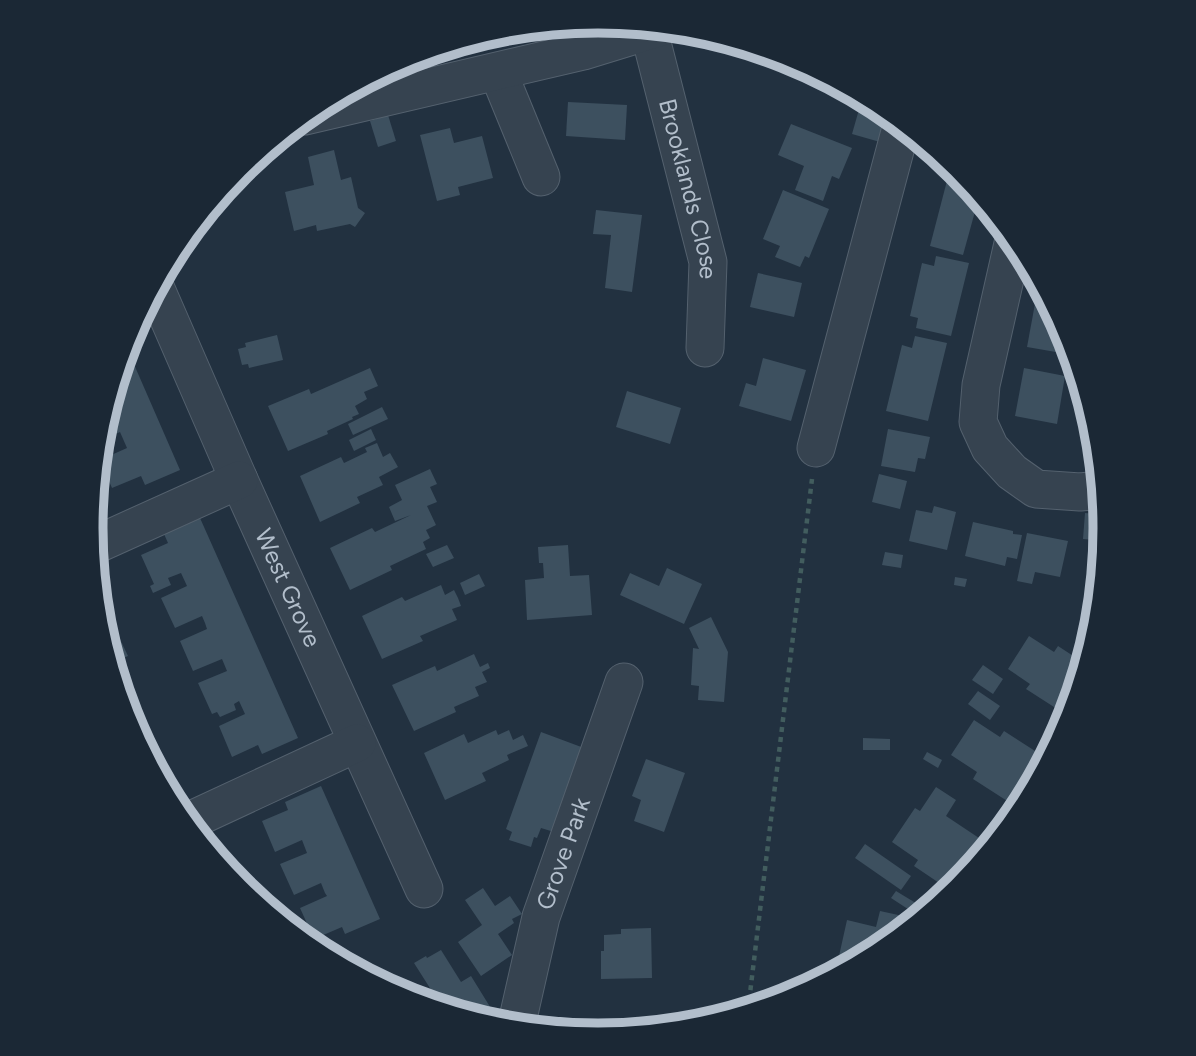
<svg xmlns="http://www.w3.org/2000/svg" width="1196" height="1056" font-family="Figtree,sans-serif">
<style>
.building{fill:#3d505f}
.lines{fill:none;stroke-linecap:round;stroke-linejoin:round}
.minor-casing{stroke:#54616e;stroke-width:39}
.path{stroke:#425d5e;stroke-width:4.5;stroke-dasharray:5 5;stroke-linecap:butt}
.minor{stroke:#364350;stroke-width:37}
.labels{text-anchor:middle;stroke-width:5;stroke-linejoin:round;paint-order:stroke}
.street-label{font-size:24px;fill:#b2becb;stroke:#1b2835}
.rim{fill:none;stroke:#b2becb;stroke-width:9}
</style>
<rect width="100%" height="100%" fill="#223140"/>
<g class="building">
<path d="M568,102L627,105L625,140L566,136Z"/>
<path d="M860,106L888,115L880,142L852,134Z"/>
<path d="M388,115L396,141L378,147L370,121Z"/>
<path d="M791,124L852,148L839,179L832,176L823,201L795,190L804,166L778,155Z"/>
<path d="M450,128L454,143L482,136L493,178L458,187L460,195L437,201L420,135Z"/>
<path d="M334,150L341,180L351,177L358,208L365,213L355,227L350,224L317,231L316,225L294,231L285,192L314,185L308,157Z"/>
<path d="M949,173L962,176L979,197L963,255L930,246Z"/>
<path d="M783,190L829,209L809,258L805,256L800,267L775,257L780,246L763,239Z"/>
<path d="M596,210L642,215L632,292L605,288L611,235L593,234Z"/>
<path d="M936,256L969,263L951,336L916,328L918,318L910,316L922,263L934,266Z"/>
<path d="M758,273L802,283L794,317L750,307Z"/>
<path d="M1039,282L1067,334L1073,355L1027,347Z"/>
<path d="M277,335L283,360L249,368L248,364L242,365L238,349L246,347L245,343Z"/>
<path d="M915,336L947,343L928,421L886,411L902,345L912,348Z"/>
<path d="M126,346L180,470L145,485L141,476L112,488L100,460L127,448L120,432L100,441L101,429Z"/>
<path d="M763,358L806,370L791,421L739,406L746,383L756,386Z"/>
<path d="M370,368L378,386L364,392L367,399L355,406L359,414L352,417L353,419L327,431L328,434L288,451L268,406L309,389L311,394Z"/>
<path d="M1024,368L1065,376L1057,424L1015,416Z"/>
<path d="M627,391L681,408L670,444L616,427Z"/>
<path d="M382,407L388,419L353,435L348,424Z"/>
<path d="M371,429L376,440L354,451L349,440Z"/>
<path d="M888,429L930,437L925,459L918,458L915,472L881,466Z"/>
<path d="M377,443L383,457L390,453L398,467L379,477L383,485L357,497L360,503L320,522L300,476L341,457L344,463L367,452L365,448Z"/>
<path d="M430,469L437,484L430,487L437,502L427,506L436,525L426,530L430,538L423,542L426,549L390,566L392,570L350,590L330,548L372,528L375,532L411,515L395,521L389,507L402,500L395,485Z"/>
<path d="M879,474L907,481L900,509L872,502Z"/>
<path d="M934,506L956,512L947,550L909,541L916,510L932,513Z"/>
<path d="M1085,513L1104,515L1105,528L1104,541L1083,539Z"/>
<path d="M200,518L298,738L262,754L258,745L232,757L219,726L245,714L239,701L234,704L236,710L220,717L217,712L212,714L198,683L227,671L222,659L193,671L180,641L207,629L205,623L202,616L175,628L161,598L187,586L181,573L168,578L171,585L153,593L150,586L154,584L141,555L168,543L164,534Z"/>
<path d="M973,522L1013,531V534L1022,535L1017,559L1007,557L1005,566L965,556Z"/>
<path d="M1027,533L1068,541L1060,577L1035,572L1032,584L1017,581Z"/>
<path d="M447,545L454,558L433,567L426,554Z"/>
<path d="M568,545L570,576L589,575L592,615L527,620L525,580L544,578L543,563H539L538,547Z"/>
<path d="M885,552L903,555L901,568L882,565Z"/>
<path d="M667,568L702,584L684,624L620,595L630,573L659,586Z"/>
<path d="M479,574L485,586L465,595L460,583Z"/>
<path d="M955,577L967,579L965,587L954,585Z"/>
<path d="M441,585L445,595L454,590L458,598L461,606L452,609L457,620L420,636L423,641L382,659L362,616L402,597L405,601Z"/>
<path d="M711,617L728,652L724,702L698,700L699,686L691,685L693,648L699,649L689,628Z"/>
<path d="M118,635L128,656L112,663L105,641Z"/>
<path d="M1029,636L1054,652L1058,646L1084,663L1068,716L1026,689L1030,684L1008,669Z"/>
<path d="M474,654L480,667L488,663L490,668L482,672L487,682L475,687L479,696L454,707L456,712L414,731L392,685L435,666L437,671Z"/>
<path d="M983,665L1003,679L993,694L972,680Z"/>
<path d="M978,691L1000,706L990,720L968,704Z"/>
<path d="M138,713L144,726L134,730L128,717Z"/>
<path d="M974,720L1000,737L1004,731L1046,758L1015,806L973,779L977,772L951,755Z"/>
<path d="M147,726L154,741L142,746L134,731Z"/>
<path d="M496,730L498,735L509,730L513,740L523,735L528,746L507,755L509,760L482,773L486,781L445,800L424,753L464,734L468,743Z"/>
<path d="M541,732L584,748L554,832L541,828L537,838L534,837L531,847L509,840L512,832L506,829Z"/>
<path d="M863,738L890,739V750H863Z"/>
<path d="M153,749L159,762L153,765L146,752Z"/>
<path d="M927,752L942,760L938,768L923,759Z"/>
<path d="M646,759L685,773L664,832L634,821L641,800L632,796Z"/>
<path d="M321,786L380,919L345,934L342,927L314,939L300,908L327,896L325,893L321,883L294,895L280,864L307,853L302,840L275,852L262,821L288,810L285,802Z"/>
<path d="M936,787L956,800L946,816L988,844L973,866L951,891L914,866L918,860L892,842L915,808L920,811Z"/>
<path d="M865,844L911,876L901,890L855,858Z"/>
<path d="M483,888L495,906L510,896L522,914L512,919L514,923L498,934L512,955L481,976L458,942L482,925L465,900Z"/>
<path d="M896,891L919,905L914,913L891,898Z"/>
<path d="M880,911L903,916L899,934L879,950L835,974L847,920L876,927Z"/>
<path d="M651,928L652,978L601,979V951H604V935L621,934V929Z"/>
<path d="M441,950L461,982L471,976L492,1010L479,1019L425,1003L435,996L414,963L426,956L427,958Z"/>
<path d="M386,975L399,994L376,982Z"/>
</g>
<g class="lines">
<g class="minor-casing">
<g id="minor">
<path id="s1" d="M649,31L708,262L705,348"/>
<path d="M498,72L541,177"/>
<path d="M305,116L583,51L661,27"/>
<path d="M1014,239L981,385L978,422L990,448L1012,472L1036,489L1080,492L1101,490"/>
<path id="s2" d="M155,287L239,480L424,889"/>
<path d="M816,448L902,124"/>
<path d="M93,546L239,480"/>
<path d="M187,822L357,743"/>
<path id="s3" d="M516,1027L541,917L624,682"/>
</g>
</g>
<path class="path" d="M748,1010L812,479"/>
<use href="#minor" class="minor"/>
</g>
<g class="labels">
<g class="street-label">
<text dy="8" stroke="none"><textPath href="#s1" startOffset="163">Brooklands Close</textPath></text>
<text dy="8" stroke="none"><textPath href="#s2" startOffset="329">West Grove</textPath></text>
<text dy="8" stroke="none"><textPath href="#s3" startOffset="180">Grove Park</textPath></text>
</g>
</g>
<path d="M0 0H1196V1056H0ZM103 528a495 495 0 1 1 990 0a495 495 0 1 1-990 0Z" fill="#1b2835" fill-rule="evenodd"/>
<path class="rim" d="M103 528a495 495 0 1 1 990 0a495 495 0 1 1-990 0Z"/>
</svg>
